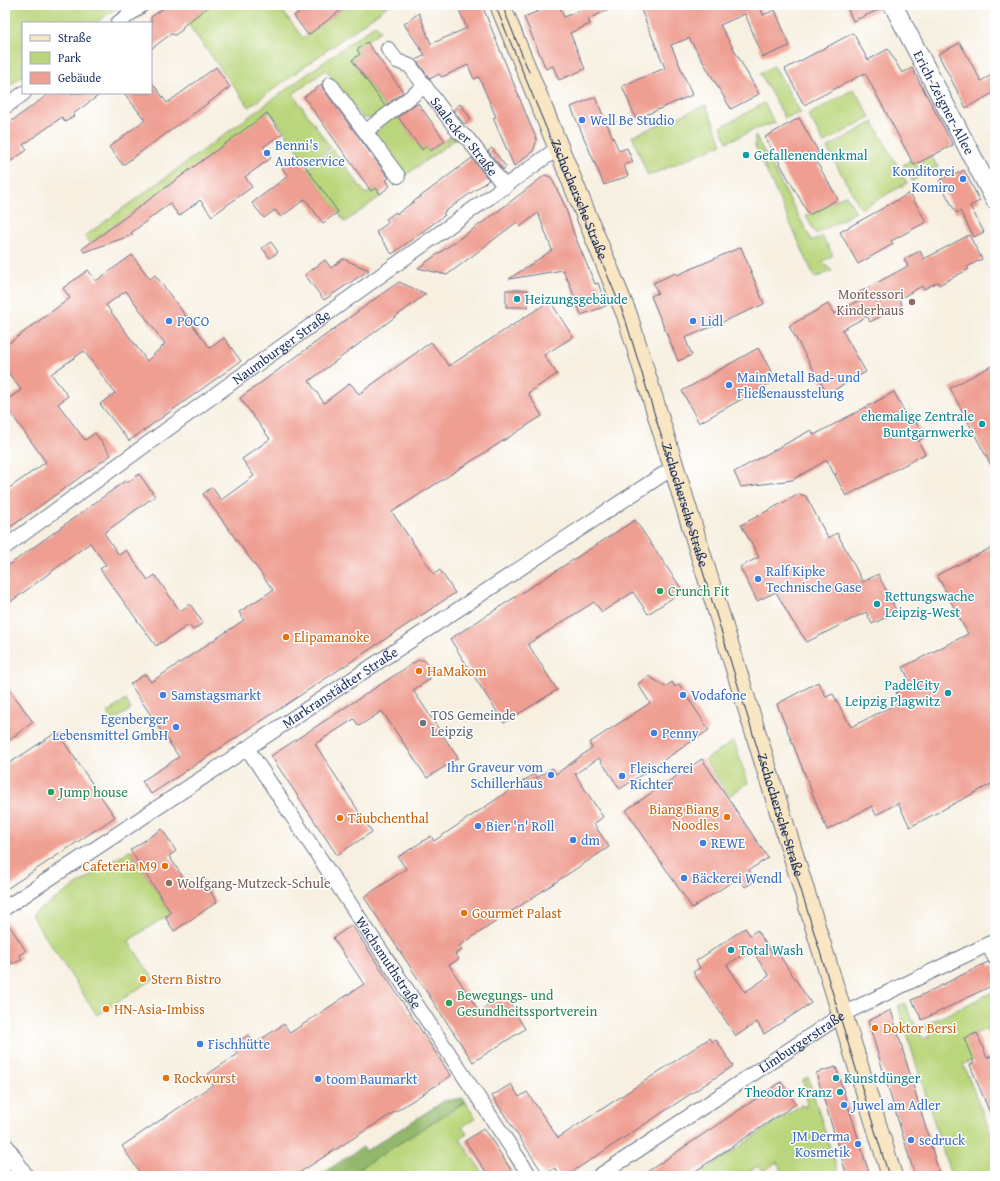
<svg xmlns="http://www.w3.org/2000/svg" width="1000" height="1181" font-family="'Gentium Book Plus',serif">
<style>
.green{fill:#bad67c;stroke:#6a826d}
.forest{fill:#93b76c;stroke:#577365}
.building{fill:#ef9f92;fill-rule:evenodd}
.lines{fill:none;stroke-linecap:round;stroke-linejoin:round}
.minor-casing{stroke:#68738c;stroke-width:16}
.tertiary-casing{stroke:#68738c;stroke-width:20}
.secondary-casing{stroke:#68738c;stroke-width:22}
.minor{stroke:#fff;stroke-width:14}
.tertiary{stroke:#fff;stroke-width:18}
.secondary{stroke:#f9e7c3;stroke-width:20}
.tram{stroke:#1b2f5e;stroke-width:1}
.shop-dot{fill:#3f7fe0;stroke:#fff;stroke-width:1.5}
.culture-dot{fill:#0f9aa8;stroke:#fff;stroke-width:1.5}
.education-dot{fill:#8d6e63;stroke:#fff;stroke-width:1.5}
.leisure-dot{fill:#2e9e5b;stroke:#fff;stroke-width:1.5}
.food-dot{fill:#e8710a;stroke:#fff;stroke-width:1.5}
.worship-dot{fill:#6b7280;stroke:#fff;stroke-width:1.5}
.labels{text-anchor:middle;stroke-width:3;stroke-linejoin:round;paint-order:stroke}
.street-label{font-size:14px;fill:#1b2f5e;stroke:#fff}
.shop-label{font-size:14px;fill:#366cbe;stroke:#fff;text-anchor:start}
.culture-label{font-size:14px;fill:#0d838f;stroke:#fff;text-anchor:start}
.education-label{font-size:14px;fill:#785e54;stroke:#fff;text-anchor:end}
.leisure-label{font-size:14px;fill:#27864d;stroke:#fff;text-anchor:start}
.food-label{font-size:14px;fill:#c56008;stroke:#fff;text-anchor:start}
.worship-label{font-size:14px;fill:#5b616d;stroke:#fff;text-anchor:start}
</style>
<rect width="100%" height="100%" fill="#fff"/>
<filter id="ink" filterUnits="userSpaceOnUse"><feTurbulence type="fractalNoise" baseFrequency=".025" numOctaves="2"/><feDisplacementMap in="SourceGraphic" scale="8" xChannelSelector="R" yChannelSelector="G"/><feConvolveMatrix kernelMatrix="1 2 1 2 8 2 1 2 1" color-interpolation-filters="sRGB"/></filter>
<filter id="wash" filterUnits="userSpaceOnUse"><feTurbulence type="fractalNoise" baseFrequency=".012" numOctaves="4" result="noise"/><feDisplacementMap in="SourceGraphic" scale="16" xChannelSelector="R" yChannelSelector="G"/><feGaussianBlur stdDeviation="0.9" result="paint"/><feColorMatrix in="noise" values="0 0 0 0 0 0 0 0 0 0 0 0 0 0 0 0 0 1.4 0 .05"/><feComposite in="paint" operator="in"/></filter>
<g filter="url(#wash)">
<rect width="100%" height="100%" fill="#f7f0e1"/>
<g class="green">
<path d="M5,5H121L96,23H23V76L5,89Z"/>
<path d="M211,5H278L303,38L348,5H352L353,7L355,5H389L249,107L187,23Z"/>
<path d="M376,24L380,31L356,49L360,54L352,60L386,108L372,118H362L326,70L293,94L331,148L308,164L270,112L90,243L85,236Z"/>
<path d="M774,66L801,113L785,118L760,73Z"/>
<path d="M854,89L870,117L824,143L808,115Z"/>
<path d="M764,103L775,123L756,129L727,142L721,127Z"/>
<path d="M706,105L722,144L648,176L632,136Z"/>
<path d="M403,108L406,112L399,118L422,150L426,146L430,151L454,134L457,138L403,177L375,136V132Z"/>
<path d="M873,122L907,183L861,209L827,148Z"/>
<path d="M755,135L812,241L822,236L833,255L822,262L832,271L815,278L755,146Z"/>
<path d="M333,150L366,194L376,188L381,196L345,222L307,169Z"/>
<path d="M931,156L938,167L912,181L903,165L911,160L914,165Z"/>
<path d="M846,195L856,212L816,234L806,216Z"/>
<path d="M126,700L131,709L113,721L107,713Z"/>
<path d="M734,741L748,783L729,796L705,760Z"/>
<path d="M130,850L171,913L128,941L154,979L97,1015L31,915Z"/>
<path d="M995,991V1036H990L987,1029L965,1038L973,1060L963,1064L995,1143V1176H951L898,1006L904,1003L923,1039L930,1036L925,1025Z"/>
<path d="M808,1077L839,1176H785L777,1162L762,1172L758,1166L741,1176H696L801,1105L806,1107L807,1100L803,1080Z"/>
<path d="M465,1101L476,1118L462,1127L467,1134L460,1139L485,1176H348Z"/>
</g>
<path class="forest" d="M463,1098L465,1102L348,1176H318L363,1147L366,1151L444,1101Z"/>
<g id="blocks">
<g class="building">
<path d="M168,5H211L183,26L182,30L175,35L171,34L151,49V17Z"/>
<path d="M309,5H348L308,35L294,16Z"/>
<path d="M457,5H482L530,124L537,140L533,151L514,166L493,118L496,117L479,77L474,79L468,65L442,77L439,74L430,79L416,60L425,55L404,24L419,13L431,44L467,28Z"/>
<path d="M554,5H559L564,17L583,9L581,5H619L588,19L590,24L570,33L585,69L559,80L553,66L546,69L524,17Z"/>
<path d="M639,5H765L760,7L763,15L775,10L790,46L763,57L745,14L720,25L759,94L731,109L689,38L671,45L692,95L636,119L622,86L665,68Z"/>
<path d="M846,5H883V8L853,21Z"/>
<path d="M853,33L868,60L888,49L902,73L912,68L953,145L914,165L865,73L804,105L785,69Z"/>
<path d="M367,42L403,92L385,106L352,60L360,54L357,50Z"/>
<path d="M960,43L981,81L995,73V92L966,108L938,54Z"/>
<path d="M216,67L230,87L123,165L109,147L145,120L124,93H151V81L167,103Z"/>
<path d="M322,84L323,89L389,178L386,180L390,186L380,194L376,188L371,191L304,97Z"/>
<path d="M50,93H102L73,114L74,116L65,122L62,117L23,145L27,150L10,162L5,154V126Z"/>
<path d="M595,97L619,151L627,148L633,162L624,165L628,176L604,185L571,107Z"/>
<path d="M418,103L445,141L430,151L426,146L422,150L398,117L415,104L416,105Z"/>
<path d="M460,104L471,119L464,124L453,110Z"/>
<path d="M267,113L282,134L263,147L271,158L245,177L252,187L212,216L200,200L179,216L170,203L131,233L132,235L84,252L82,249Z"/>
<path d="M799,118L822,158L816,161L838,199L809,215L765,137Z"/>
<path d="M492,148L506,167L503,170L488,151Z"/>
<path d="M298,156L338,212L323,223L305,199L281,217L275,210L264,218L252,203L288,176L282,168Z"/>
<path d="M472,158L489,180L443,213L445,215L392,254L376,232L389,222L386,219L396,212L397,214Z"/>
<path d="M964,170L980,201L970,206L984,232L974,237L960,211L956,213L939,181L952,173L954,175Z"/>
<path d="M545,175L551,177L565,206L574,234L595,284L598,283L606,306L581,315L568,280H567L563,270L509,279L552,250L538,213L520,227L517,222L447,275L418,268L497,212Z"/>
<path d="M910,193L926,222L891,241L893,244L858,264L840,232Z"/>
<path d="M969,235L982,259L967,267L969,269L939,285L938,282L924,289L922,286L899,299L902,305L870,322L867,316L842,330L866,372L827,394L789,326L828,304L834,314L859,300L856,294L908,266L904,259L920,251L924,259Z"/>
<path d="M271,242L278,252L270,258L262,248Z"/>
<path d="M741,247L764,304L685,338L692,355L678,361L651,296L658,293L653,283L676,273L677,275Z"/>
<path d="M132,255L150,279L155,275L210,348L224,338L241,361L129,441L100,404L115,393L84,351L51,374L68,396L58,404L85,440L95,433L111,455L5,531V491L46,462L5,405V401L21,390L5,368V346L70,298L63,288L88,270L96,281ZM126,291L165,344L147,361L106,305Z"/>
<path d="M343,259L369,270L324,300L305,275L325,260L331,268Z"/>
<path d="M399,282L426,294L309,381L324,403L350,383L359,394L431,342L449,366L550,301L573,337L544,355L557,374L528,393L542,416L392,512L434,574L440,570L455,593L151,794L142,781L179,757L130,684L145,674L151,682L244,620L239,612L273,590L203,494L212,487L221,500L254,476L242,459L270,439L240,398L383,293Z"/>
<rect x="506" y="290" width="22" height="17"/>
<path d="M758,348L776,380L699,423L682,391Z"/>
<path d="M995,364V473L950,388Z"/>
<path d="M894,392L910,422L915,420L924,438L918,441L925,454L846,496L835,475L837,474H834L827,460L792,480L741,487L734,472L811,430L814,435Z"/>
<path d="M139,474L155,496L104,533L119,555L126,550L148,580L155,575L180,611L190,604L203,623L193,630L189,625L156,646L100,569L106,565L90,543L5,606V568L125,481L127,483Z"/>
<path d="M799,494L806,496L828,538L837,533L863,582L878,574L897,612L872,624L866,612L807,642L791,619L776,592L757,601L740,567L759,557L741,525Z"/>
<path d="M635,520L683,591L648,614L633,592L602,612L594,602L528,644L557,690L504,723L450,639Z"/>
<path d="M995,546V782L910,827L898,803L876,815L872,806L827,830L777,704L818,682L826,697L833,694L851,727L900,702L896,692L911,684L903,667L968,634L937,575Z"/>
<path d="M418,660H424L429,666L432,674L429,680L413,690L458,758L427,778L382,711L359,726L354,719L315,744L372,832L337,855L271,756Z"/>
<path d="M649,676L665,687L672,682L675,687L679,684L709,730L620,789L599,758L575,774L603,817L594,824L609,847L459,946L462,950L455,954L459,959L449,965L479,1011L505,995L525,1029L473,1062L364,897L406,869L398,857L431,836L434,841L534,774L537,778L552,768L556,774L592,748L589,743L650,703L638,684Z"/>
<path d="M5,683L33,722L5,743Z"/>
<path d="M57,732L115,817L5,890V766Z"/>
<path d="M702,759L768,858L749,870L756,880L745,887L738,878L692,908L626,810Z"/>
<path d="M162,829L176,851L169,856L190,888L203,879L217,902L174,931L165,917L171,913L130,850Z"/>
<path d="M5,919L26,951L19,955L22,959L13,964L11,961L5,965Z"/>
<path d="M352,925L451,1076L294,1176H142L122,1146L214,1084L208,1074L238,1054L232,1046L248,1035L254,1044L284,1024L290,1033L364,984L333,938Z"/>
<path d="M745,928L750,935L757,930L772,953L776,950L811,1003L764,1034L757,1022L736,1036L693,972L700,968L696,961ZM751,949L769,976L745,992L727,965Z"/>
<path d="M988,962L991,965L995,966V984L922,1020L912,1000Z"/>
<path d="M891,1010L940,1176H915L868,1021Z"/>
<path d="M977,1033L987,1058L995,1054V1125L970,1065L974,1063L964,1038Z"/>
<path d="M710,1038L713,1042L716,1040L733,1066L566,1176H560L555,1168L544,1175L492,1096L511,1084L519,1097L527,1092L558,1138Z"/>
<path d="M836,1067L870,1176H847L816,1073Z"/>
<path d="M781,1082L796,1104L688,1176H641Z"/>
<path d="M483,1129L491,1139L515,1176H489L465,1141Z"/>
</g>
</g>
</g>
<g filter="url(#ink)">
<use href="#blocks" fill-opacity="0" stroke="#68738c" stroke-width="1"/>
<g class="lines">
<g class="minor-casing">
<g id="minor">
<path d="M118,23L142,5"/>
<path id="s1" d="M388,49L397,61L410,66L458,131L468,139L505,187"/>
<path d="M330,84L398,176"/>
<path d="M5,107L24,93"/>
<path d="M366,131L425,86"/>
<path id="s2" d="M5,547L256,365L558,148"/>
<path id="s3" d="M247,748L530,1176"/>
<path id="s4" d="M5,908L674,467"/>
<path d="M988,944L995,958"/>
<path id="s5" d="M599,1176L843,1014L995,941"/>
</g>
</g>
<g class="tertiary-casing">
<g id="tertiary">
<path id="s6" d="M893,5L995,200"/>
<path d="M5,1147L24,1176"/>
</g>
</g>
<g class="secondary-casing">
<g id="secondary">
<path id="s7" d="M500,5L627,315L892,1176"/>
</g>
</g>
<use href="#minor" class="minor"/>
<use href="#tertiary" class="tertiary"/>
<use href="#secondary" class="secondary"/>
<g class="tram">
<path d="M495,5L624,315L889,1176"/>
<path d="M502,5L529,72"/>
</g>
</g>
</g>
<g class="shop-dot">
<circle cx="582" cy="120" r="4"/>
<circle cx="267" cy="153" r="4"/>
<circle cx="963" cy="179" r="4"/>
<circle cx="169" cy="321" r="4"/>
<circle cx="693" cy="321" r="4"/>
<circle cx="729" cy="385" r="4"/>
<circle cx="758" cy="579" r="4"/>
<circle cx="163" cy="695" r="4"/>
<circle cx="683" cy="695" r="4"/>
<circle cx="176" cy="727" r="4"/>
<circle cx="654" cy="733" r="4"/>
<circle cx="551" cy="775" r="4"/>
<circle cx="622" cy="776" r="4"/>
<circle cx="478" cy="826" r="4"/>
<circle cx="573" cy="840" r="4"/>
<circle cx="703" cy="843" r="4"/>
<circle cx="684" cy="878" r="4"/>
<circle cx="200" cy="1044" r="4"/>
<circle cx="318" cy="1079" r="4"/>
<circle cx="844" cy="1105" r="4"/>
<circle cx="911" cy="1140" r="4"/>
<circle cx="858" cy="1144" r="4"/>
</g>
<g class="culture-dot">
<circle cx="746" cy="155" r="4"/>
<circle cx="517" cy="299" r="4"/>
<circle cx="982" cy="424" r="4"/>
<circle cx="877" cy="604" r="4"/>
<circle cx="948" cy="693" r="4"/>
<circle cx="731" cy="950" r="4"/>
<circle cx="836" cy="1078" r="4"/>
<circle cx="840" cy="1092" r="4"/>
</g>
<g class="education-dot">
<circle cx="912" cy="302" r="4"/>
<circle cx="169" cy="883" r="4"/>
</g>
<g class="leisure-dot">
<circle cx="660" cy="591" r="4"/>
<circle cx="51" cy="792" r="4"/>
<circle cx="449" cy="1003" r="4"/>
</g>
<g class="food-dot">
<circle cx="286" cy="637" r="4"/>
<circle cx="419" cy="671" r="4"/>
<circle cx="727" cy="817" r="4"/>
<circle cx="340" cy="818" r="4"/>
<circle cx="165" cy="866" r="4"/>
<circle cx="464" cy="913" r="4"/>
<circle cx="143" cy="979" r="4"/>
<circle cx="106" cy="1009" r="4"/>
<circle cx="875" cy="1028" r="4"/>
<circle cx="166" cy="1078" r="4"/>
</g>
<circle class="worship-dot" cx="423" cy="723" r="4"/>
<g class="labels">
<g class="street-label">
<text dy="5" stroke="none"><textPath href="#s6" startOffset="110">Erich-Zeigner-Allee</textPath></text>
<text dy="5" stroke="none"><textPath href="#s1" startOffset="118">Saalecker Straße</textPath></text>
<text dy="5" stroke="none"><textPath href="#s7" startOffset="210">Zschochersche Straße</textPath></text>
<text dy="5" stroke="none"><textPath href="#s2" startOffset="341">Naumburger Straße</textPath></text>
<text dy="5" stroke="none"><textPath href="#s7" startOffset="534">Zschochersche Straße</textPath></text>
<text dy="5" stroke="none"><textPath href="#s4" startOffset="401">Markranstädter Straße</textPath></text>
<text dy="5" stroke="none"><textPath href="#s7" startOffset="858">Zschochersche Straße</textPath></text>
<text dy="5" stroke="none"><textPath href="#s3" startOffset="257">Wachsmuthstraße</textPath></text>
<text dy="5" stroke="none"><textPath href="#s5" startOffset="243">Limburgerstraße</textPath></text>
</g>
<g class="shop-label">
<text x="590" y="125">Well Be Studio</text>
<text x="275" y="150">Benni's<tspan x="275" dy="16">Autoservice</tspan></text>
<text x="955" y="176" text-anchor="end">Konditorei<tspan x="955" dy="16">Komiro</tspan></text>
<text x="177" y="326">POCO</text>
<text x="701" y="326">Lidl</text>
<text x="737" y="382">MainMetall Bad- und<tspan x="737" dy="16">Fließenausstelung</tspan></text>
<text x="766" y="576">Ralf Kipke<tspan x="766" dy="16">Technische Gase</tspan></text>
<text x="171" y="700">Samstagsmarkt</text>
<text x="691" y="700">Vodafone</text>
<text x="168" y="724" text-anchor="end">Egenberger<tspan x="168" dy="16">Lebensmittel GmbH</tspan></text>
<text x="662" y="738">Penny</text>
<text x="543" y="772" text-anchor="end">Ihr Graveur vom<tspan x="543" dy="16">Schillerhaus</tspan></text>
<text x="630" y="773">Fleischerei<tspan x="630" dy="16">Richter</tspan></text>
<text x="486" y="831">Bier 'n' Roll</text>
<text x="581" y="845">dm</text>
<text x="711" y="848">REWE</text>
<text x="692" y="883">Bäckerei Wendl</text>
<text x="208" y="1049">Fischhütte</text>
<text x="326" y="1084">toom Baumarkt</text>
<text x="852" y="1110">Juwel am Adler</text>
<text x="850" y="1141" text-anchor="end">JM Derma<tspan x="850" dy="16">Kosmetik</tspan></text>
<text x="919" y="1145">sedruck</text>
</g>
<g class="culture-label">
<text x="754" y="160">Gefallenendenkmal</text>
<text x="525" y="304">Heizungsgebäude</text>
<text x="974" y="421" text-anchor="end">ehemalige Zentrale<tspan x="974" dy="16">Buntgarnwerke</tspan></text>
<text x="885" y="601">Rettungswache<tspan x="885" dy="16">Leipzig-West</tspan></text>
<text x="940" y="690" text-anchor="end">PadelCity<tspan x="940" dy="16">Leipzig Plagwitz</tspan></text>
<text x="739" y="955">Total Wash</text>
<text x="844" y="1083">Kunstdünger</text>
<text x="832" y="1097" text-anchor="end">Theodor Kranz</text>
</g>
<g class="education-label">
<text x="904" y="299">Montessori<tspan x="904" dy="16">Kinderhaus</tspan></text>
<text x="177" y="888" text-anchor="start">Wolfgang-Mutzeck-Schule</text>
</g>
<g class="leisure-label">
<text x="668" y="596">Crunch Fit</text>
<text x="59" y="797">Jump house</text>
<text x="457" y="1000">Bewegungs- und<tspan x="457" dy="16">Gesundheitssportverein</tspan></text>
</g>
<g class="food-label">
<text x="294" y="642">Elipamanoke</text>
<text x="427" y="676">HaMakom</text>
<text x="719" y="814" text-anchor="end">Biang Biang<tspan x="719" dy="16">Noodles</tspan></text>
<text x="348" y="823">Täubchenthal</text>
<text x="157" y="871" text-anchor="end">Cafeteria M9</text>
<text x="472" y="918">Gourmet Palast</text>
<text x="151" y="984">Stern Bistro</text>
<text x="114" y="1014">HN-Asia-Imbiss</text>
<text x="883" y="1033">Doktor Bersi</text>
<text x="174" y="1083">Rockwurst</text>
</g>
<g class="worship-label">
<text x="431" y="720">TOS Gemeinde<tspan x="431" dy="16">Leipzig</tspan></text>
</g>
</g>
<rect width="1000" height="1181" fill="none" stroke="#fff" stroke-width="20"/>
<rect x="22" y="22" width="130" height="72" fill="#ffffff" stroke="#a4acbf"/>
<rect x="30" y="35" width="20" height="6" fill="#f9e7c3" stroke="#a4acbf"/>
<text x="58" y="42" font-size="12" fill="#1b2f5e">Straße</text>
<rect x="30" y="52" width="20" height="12" fill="#bad67c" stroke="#a4acbf"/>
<text x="58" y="62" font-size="12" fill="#1b2f5e">Park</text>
<rect x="30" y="72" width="20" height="12" fill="#ef9f92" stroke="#a4acbf"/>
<text x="58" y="82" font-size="12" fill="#1b2f5e">Gebäude</text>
</svg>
